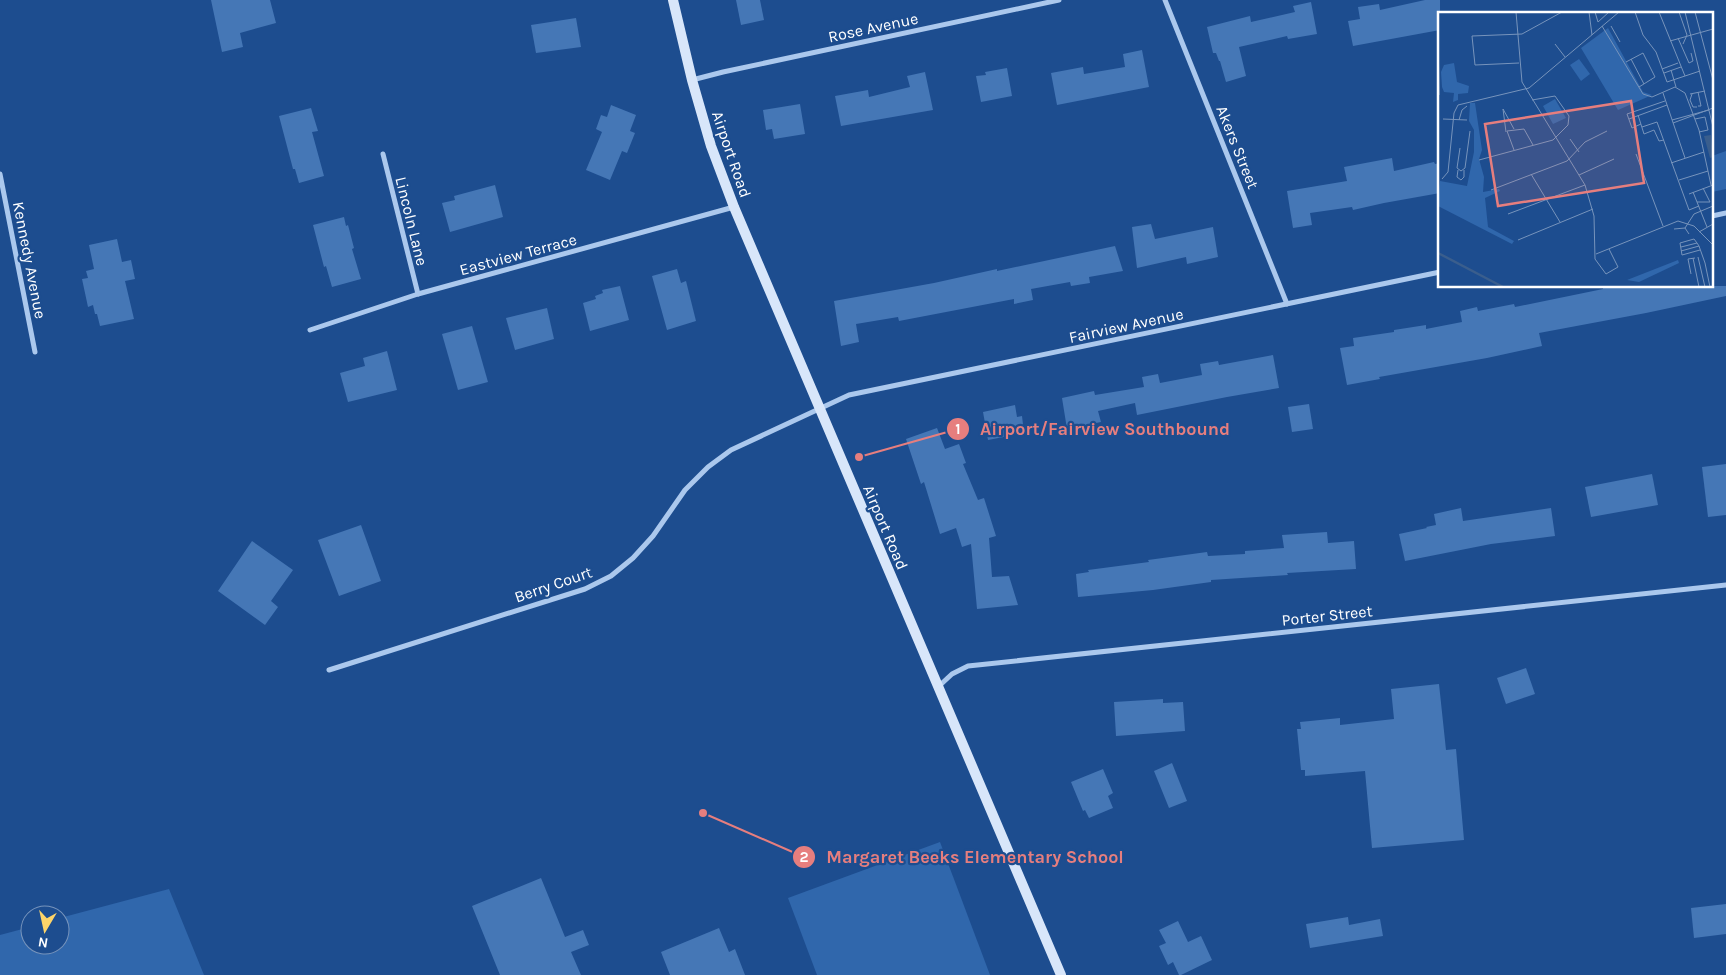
<svg xmlns="http://www.w3.org/2000/svg" width="1726" height="975" font-family="Karla,sans-serif">
<style>
.green{fill:#3067ac}
.building{fill:#4577b6}
.lines{fill:none;stroke-linecap:round;stroke-linejoin:round}
.street{stroke:#abc8ed;stroke-width:5}
.secondary{stroke:#d8e6fa;stroke-width:10}
.labels{text-anchor:middle;stroke-width:4.5;stroke-linejoin:round;paint-order:stroke}
.street-label{font-size:16px;fill:#fff;stroke:#1d4d8f}
.inset-river{fill:none;stroke:#3a5e8d;stroke-width:2.5}
.inset-road{fill:none;stroke:#7794bc;stroke-width:1}
.view{fill:#e67e7e;fill-opacity:0.15;stroke:#e67e7e;stroke-width:2.5}
.inset-edge{fill:none;stroke:#fff;stroke-width:2.5}
.leader{fill:none;stroke:#e67e7e;stroke-width:2}
.callout-dot{fill:#e67e7e;stroke:#1d4d8f;stroke-width:2}
.mark-label{font-size:15px;text-anchor:middle;font-weight:bold;fill:#fff}
.callout-label{font-size:18px;text-anchor:middle;font-weight:bold;fill:#e67e7e;stroke:#1d4d8f;stroke-width:4.5;stroke-linejoin:round;paint-order:stroke}
</style>
<rect width="100%" height="100%" fill="#1d4d8f"/>
<g class="green">
<path d="M1726,151V189L1712,192V156Z"/>
<path d="M940,842L990,975H817L788,898Z"/>
<path d="M169,889L204,975H0V935L30,927V945H60V918Z"/>
</g>
<g class="building">
<path d="M211,0H270L276,23L240,33L243,47L222,52Z"/>
<path d="M736,0H760L764,20L741,25Z"/>
<path d="M1425,0H1440V30L1353,46L1348,21L1360,19L1358,7L1379,4L1380,10Z"/>
<path d="M1311,2L1317,34L1288,39L1287,36L1239,47L1246,76L1226,82L1220,61H1219L1216,53H1213L1207,27L1250,16L1251,22L1295,12L1293,6Z"/>
<path d="M576,18L581,47L536,53L531,25Z"/>
<path d="M1142,50L1149,87L1057,105L1051,73L1083,67L1084,74L1125,67L1123,54Z"/>
<path d="M1007,68L1012,96L981,102L976,76L986,75L985,72Z"/>
<path d="M925,72L933,110L841,126L835,96L868,90L869,97L910,87L907,76Z"/>
<path d="M800,104L805,134L774,139L772,129L766,130L763,110Z"/>
<path d="M611,105L636,115L630,131L635,133L627,153L622,151L610,180L586,170L602,132L596,129L601,115L607,117Z"/>
<path d="M311,108L318,131L312,132L324,176L299,183L295,169H293L279,116Z"/>
<path d="M1392,158L1394,171L1434,162L1435,164L1440,163V193L1384,203L1353,210L1352,207L1310,213L1312,225L1293,228L1287,191L1347,181L1344,167Z"/>
<path d="M495,185L503,217L450,232L442,203L455,200L454,196Z"/>
<path d="M344,217L346,226L348,225L354,248L352,249L361,279L332,287L326,266L324,267L313,225Z"/>
<path d="M1151,224L1155,239L1213,227L1218,257L1187,264L1186,257L1137,268L1132,227Z"/>
<path d="M117,239L122,262L131,260L135,279L125,281L134,319L100,326L97,314H95L93,305L88,307L82,279L88,278L86,271L94,269L89,245Z"/>
<path d="M1115,246L1123,271L1089,277L1090,283L1071,286L1070,282L1031,289L1033,300L1014,304V299L899,321L898,317L856,324L859,342L841,346L834,301L934,283L997,269V271Z"/>
<path d="M677,269L681,283L686,281L696,321L667,330L652,276Z"/>
<path d="M620,286L629,320L590,331L583,303L596,299L595,296L603,293L602,290Z"/>
<path d="M1603,286H1726V296L1646,313L1539,333L1542,346L1487,358L1379,377L1380,379L1347,385L1340,348L1354,346L1353,338L1394,332V330L1426,325V329L1462,322L1460,311L1477,307L1478,311L1514,304L1515,307L1603,289Z"/>
<path d="M547,308L554,339L515,350L506,318Z"/>
<path d="M472,326L488,382L458,390L442,334Z"/>
<path d="M387,351L397,390L348,402L340,373L365,366L363,358Z"/>
<path d="M1273,355L1279,388L1227,397L1137,415L1135,403L1098,411L1101,422L1067,429L1062,398L1094,391L1095,395L1144,387L1142,377L1158,374L1160,383L1202,375L1200,364L1218,361L1219,365Z"/>
<path d="M1309,404L1313,429L1292,432L1288,407Z"/>
<path d="M1015,405L1017,417L1022,416L1024,433L988,440L983,412Z"/>
<path d="M937,428L945,449L959,444L966,463L963,464L978,500L984,498L996,536L989,538L992,577L1009,576L1018,605L977,609L971,544L962,547L956,528L940,534L924,482L921,484L906,439Z"/>
<path d="M1726,464V515L1708,517L1702,467Z"/>
<path d="M1652,474L1658,505L1591,517L1585,487Z"/>
<path d="M1461,508L1463,521L1551,508L1555,536L1491,544L1405,561L1399,534L1427,528L1426,527L1436,525L1434,514Z"/>
<path d="M361,525L381,581L339,596L318,540Z"/>
<path d="M1327,532L1328,543L1354,541L1356,569L1287,573L1288,575L1211,580V582L1153,590L1078,597L1076,574L1089,572L1088,570L1149,562L1148,560L1207,552L1208,556L1245,554V551L1284,548L1282,535Z"/>
<path d="M252,541L293,570L271,601L278,607L265,625L218,591Z"/>
<path d="M1526,668L1535,694L1506,704L1497,678Z"/>
<path d="M1439,684L1446,750L1456,749L1464,840L1372,848L1365,771L1305,776V770H1301L1297,729H1301L1300,722L1340,718V725L1394,719L1391,689Z"/>
<path d="M1163,699V703L1183,702L1185,731L1116,736L1114,702Z"/>
<path d="M1172,763L1187,801L1169,808L1154,771Z"/>
<path d="M1103,769L1113,793L1108,796L1113,808L1089,818L1085,810L1083,811L1071,782Z"/>
<path d="M541,878L565,937L583,930L589,945L571,952L581,975H500L472,906Z"/>
<path d="M1726,904V934L1694,938L1691,908Z"/>
<path d="M1348,917L1349,925L1380,919L1383,936L1310,948L1306,924Z"/>
<path d="M1178,921L1188,942L1201,936L1212,960L1181,975H1179L1173,962L1168,965L1159,946L1166,943L1159,930Z"/>
<path d="M719,928L729,952L735,949L745,975H670L661,952Z"/>
</g>
<g class="lines">
<g class="street">
<path d="M1165,0L1287,304"/>
<path d="M692,80L723,72L1059,0"/>
<path d="M383,154L418,294"/>
<path d="M0,174L35,352"/>
<path d="M1712,216L1726,213"/>
<path d="M310,330L418,294L734,207"/>
<path d="M329,670L585,589L611,576L633,558L653,536L685,490L708,467L731,450L849,395L1440,272"/>
<path d="M938,687L952,674L968,666L1726,585"/>
</g>
<path class="secondary" d="M673,0L692,80L711,146L734,207L1061,975"/>
</g>
<g class="labels">
<g class="street-label">
<text transform="translate(873 27) rotate(-12)" y="6">Rose Avenue</text>
<text transform="translate(1238 147) rotate(68)" y="6">Akers Street</text>
<text transform="translate(732 154) rotate(71)" y="6">Airport Road</text>
<text transform="translate(412 221) rotate(76)" y="6">Lincoln Lane</text>
<text transform="translate(518 254) rotate(-15)" y="6">Eastview Terrace</text>
<text transform="translate(30 260) rotate(79)" y="6">Kennedy Avenue</text>
<text transform="translate(1126 325) rotate(-12)" y="6">Fairview Avenue</text>
<text transform="translate(886 527) rotate(67)" y="6">Airport Road</text>
<text transform="translate(553 584) rotate(-19)" y="6">Berry Court</text>
<text transform="translate(1327 615) rotate(-6)" y="6">Porter Street</text>
</g>
</g>
<g transform="translate(1438 12)">
<rect width="275" height="275" fill="#1d4d8f"/>
<path d="M170,16L205,80L214,83L180,98L143,36ZM141,47L152,62L143,69L132,53ZM16,51L19,70L31,74L30,81L20,82V88L15,90L16,81L6,80L4,75L3,60L6,53ZM117,87L128,106L115,112L105,94ZM32,91H37L44,138L41,147L46,165L45,180L61,177L62,179L47,186L50,215L76,229L74,232L0,194L2,169L29,174L36,140V118L31,109ZM240,248L241,251L201,270L189,268Z" fill="#3067ac"/>
<path d="M273,123L275,145L272,146L266,124Z" fill="#3a5e8d"/>
<path class="inset-river" d="M0,241L65,275"/>
<path class="inset-road" d="M78,0L84,70L147,173L156,204L157,247L168,262L180,255L171,237M151,0L154,23M157,0L160,10L171,0M197,0L205,23L218,40L229,70L262,59M221,0L247,64M241,0L249,23L245,32M247,0L275,115M257,0L275,68M164,14L205,82L214,85L237,75L247,81L261,118L273,173M173,14L182,30M0,19L1,83M240,26L251,51L255,49L253,41M232,29L275,17M117,32L127,45M193,47L206,72M188,50L205,41L217,65L201,75M81,51L37,53L34,24L84,22L124,0M224,57L240,51M233,58L238,75M226,61L243,55M260,80L263,94H260M225,81L247,146M252,82L267,79M254,82L252,88L255,95H259M200,103L206,122L216,118L221,129L226,128M5,107L29,108M191,107L229,93M257,107L267,105L270,118L261,120M21,108L24,98L29,94M234,108L271,98M235,111L275,96M203,112L194,116L189,102L227,89M204,115L219,110L251,198L261,194M68,120L65,97L76,117M132,127L141,140M22,136L19,156L23,159L27,156L32,119M76,138L69,119L86,117L95,133M198,142L225,214M41,148L115,128L130,113L131,104L117,84L94,88M233,151L266,140M20,158L19,165L23,168L26,165V158M93,162L122,210M141,163L176,147M4,167L10,160L16,101L20,93L91,76L181,0M241,168L270,159M53,178L129,149L147,130L169,119M255,180L269,215M251,182L275,173M259,190H272L265,176M70,202L147,173M247,216L256,202L275,194M236,217L247,216L251,222M261,220L275,212M80,228L155,197M243,235L259,231M262,238L244,243L242,231L256,227L259,231L261,234L267,251L272,275M243,239L261,234M158,242L240,209L256,214L275,233M260,245L267,275M255,246L261,275M253,262L250,247L257,246"/>
<path class="view" d="M193,89L206,171L60,194L47,112Z"/>
<rect width="275" height="275" class="inset-edge"/>
</g>
<path class="leader" d="M859 457L958 429M703 813L804 857"/>
<g class="callout-dot">
<circle cx="859" cy="457" r="5"/>
<circle cx="703" cy="813" r="5"/>
<circle cx="958" cy="429" r="12"/>
<circle cx="804" cy="857" r="12"/>
</g>
<g class="mark-label">
<text x="958" y="434">1</text>
<text x="804" y="862">2</text>
</g>
<g class="callout-label">
<text x="1105" y="435">Airport/Fairview Southbound</text>
<text x="975" y="863">Margaret Beeks Elementary School</text>
</g>
<g transform="translate(45 930) rotate(189)"><circle r="24" fill="#1d4d8f" stroke="#7794bc"/>
<path d="M0-4L9 19L0 12L-9 19Z" fill="#fdd469"/>
<text y="-8" font-size="14" font-weight="bold" text-anchor="middle" fill="#ffffff">N</text>
</g>
</svg>
